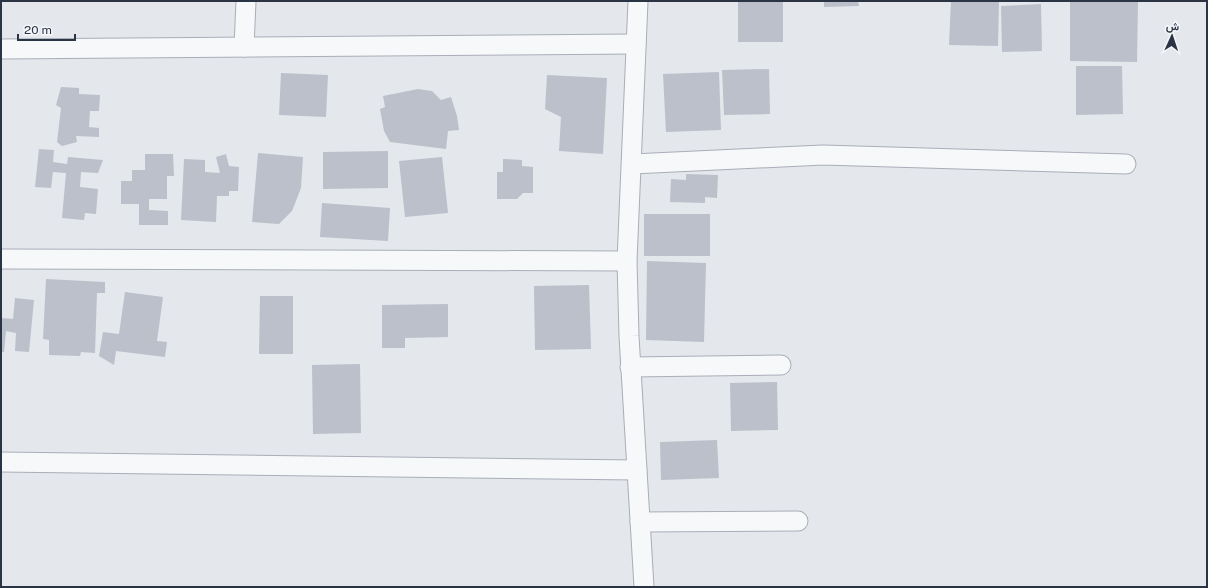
<svg xmlns="http://www.w3.org/2000/svg" width="1208" height="588" font-family="'Public Sans',Vazirmatn,sans-serif">
<style>
.building{fill:#bbc0ca}
.lines{fill:none;stroke-linecap:round;stroke-linejoin:round}
.minor-casing{stroke:#a9aeb7;stroke-width:21}
.minor{stroke:#f7f8fa;stroke-width:19}
</style>
<rect width="100%" height="100%" fill="#e4e7ec"/>
<g class="building">
<rect x="738" y="1" width="45" height="41"/>
<path d="M824,1H858L859,6L824,7Z"/>
<path d="M951,1H999L998,46L949,45Z"/>
<path d="M1070,1H1138L1137,62L1070,61Z"/>
<path d="M1041,4L1042,51L1002,52L1001,6Z"/>
<path d="M1076,66H1122L1123,114L1076,115Z"/>
<path d="M769,69L770,114L724,115L722,70Z"/>
<path d="M719,72L721,130L666,132L663,74Z"/>
<path d="M281,73L328,75L326,117L279,115Z"/>
<path d="M547,75L607,78L603,154L559,151L561,117L545,109Z"/>
<path d="M61,87L79,88V94L100,95L99,111H90L89,127L99,128V137L76,136L77,142L62,146L57,142L61,108L56,105Z"/>
<path d="M418,89L432,91L441,100L451,97L457,116L459,130L448,131L446,149L390,142L384,131L380,109L385,107L383,96Z"/>
<path d="M39,149L54,150L53,162L67,164L68,157L103,160L98,173L81,172L80,187L98,189L96,214L85,213L84,220L62,218L66,173L53,172L51,188L35,187Z"/>
<path d="M388,151V188L323,189V152Z"/>
<path d="M258,153L303,157L301,188L292,211L279,224L252,222Z"/>
<path d="M145,154H173L174,176H167V199H149V210L168,211V225H139V204H121V181H132V170H145Z"/>
<path d="M226,154L229,166L239,167L238,191H229V196H217L216,222L181,220L184,159L205,160V172L220,173L216,157Z"/>
<path d="M442,157L448,213L405,217L399,161Z"/>
<path d="M503,159L522,160V166L533,167V193H523L517,199H497V172H503Z"/>
<path d="M686,174L718,175L717,198L705,197V203L670,202L671,179L686,180Z"/>
<path d="M322,203L390,208L388,241L320,237Z"/>
<rect x="644" y="214" width="66" height="42"/>
<path d="M647,261L706,263L704,342L646,340Z"/>
<path d="M46,279L105,282V293H97L95,353L81,352L80,356L49,355V340L43,339Z"/>
<path d="M589,285L591,349L535,350L534,286Z"/>
<path d="M125,292L163,297L157,341L167,342L165,357L116,351L114,365L99,356L103,332L119,334Z"/>
<path d="M260,296H293V354H259Z"/>
<path d="M15,298L34,300L29,352L15,351L16,333L6,331L4,352H1V318L13,319Z"/>
<path d="M448,304V337L405,338V348H382V305Z"/>
<path d="M360,364L361,433L313,434L312,365Z"/>
<path d="M777,382L778,430L731,431L730,383Z"/>
<path d="M717,440L719,478L661,480L660,442Z"/>
</g>
<g class="lines">
<g class="minor-casing">
<g id="minor">
<path d="M638,1L627,261L629,336L644,587"/>
<path d="M244,47L246,1"/>
<path d="M1,49L636,44"/>
<path d="M632,164L823,155L1126,164"/>
<path d="M1,259L627,261"/>
<path d="M630,367L781,365"/>
<path d="M1,462L637,470"/>
<path d="M640,522L798,521"/>
</g>
</g>
<use href="#minor" class="minor"/>
</g>
<rect width="1208" height="588" fill="none" stroke="#2b3445" stroke-width="4"/>
<g transform="translate(1172 36) rotate(3)" stroke="#f4f6f9" stroke-width="3" paint-order="stroke">
<path d="M0-3L7 15L0 10L-7 15Z" fill="#2b3445"/>
<text y="-6" font-size="11" font-weight="bold" text-anchor="middle" fill="#2b3445">ش</text>
</g>
<path d="M18 34v6h57v-6" fill="none" stroke="#2b3445" stroke-width="2"/>
<text x="24" y="34" font-size="12" fill="#2b3445" stroke="#f4f6f9" stroke-width="3" paint-order="stroke">20 m</text>
</svg>
